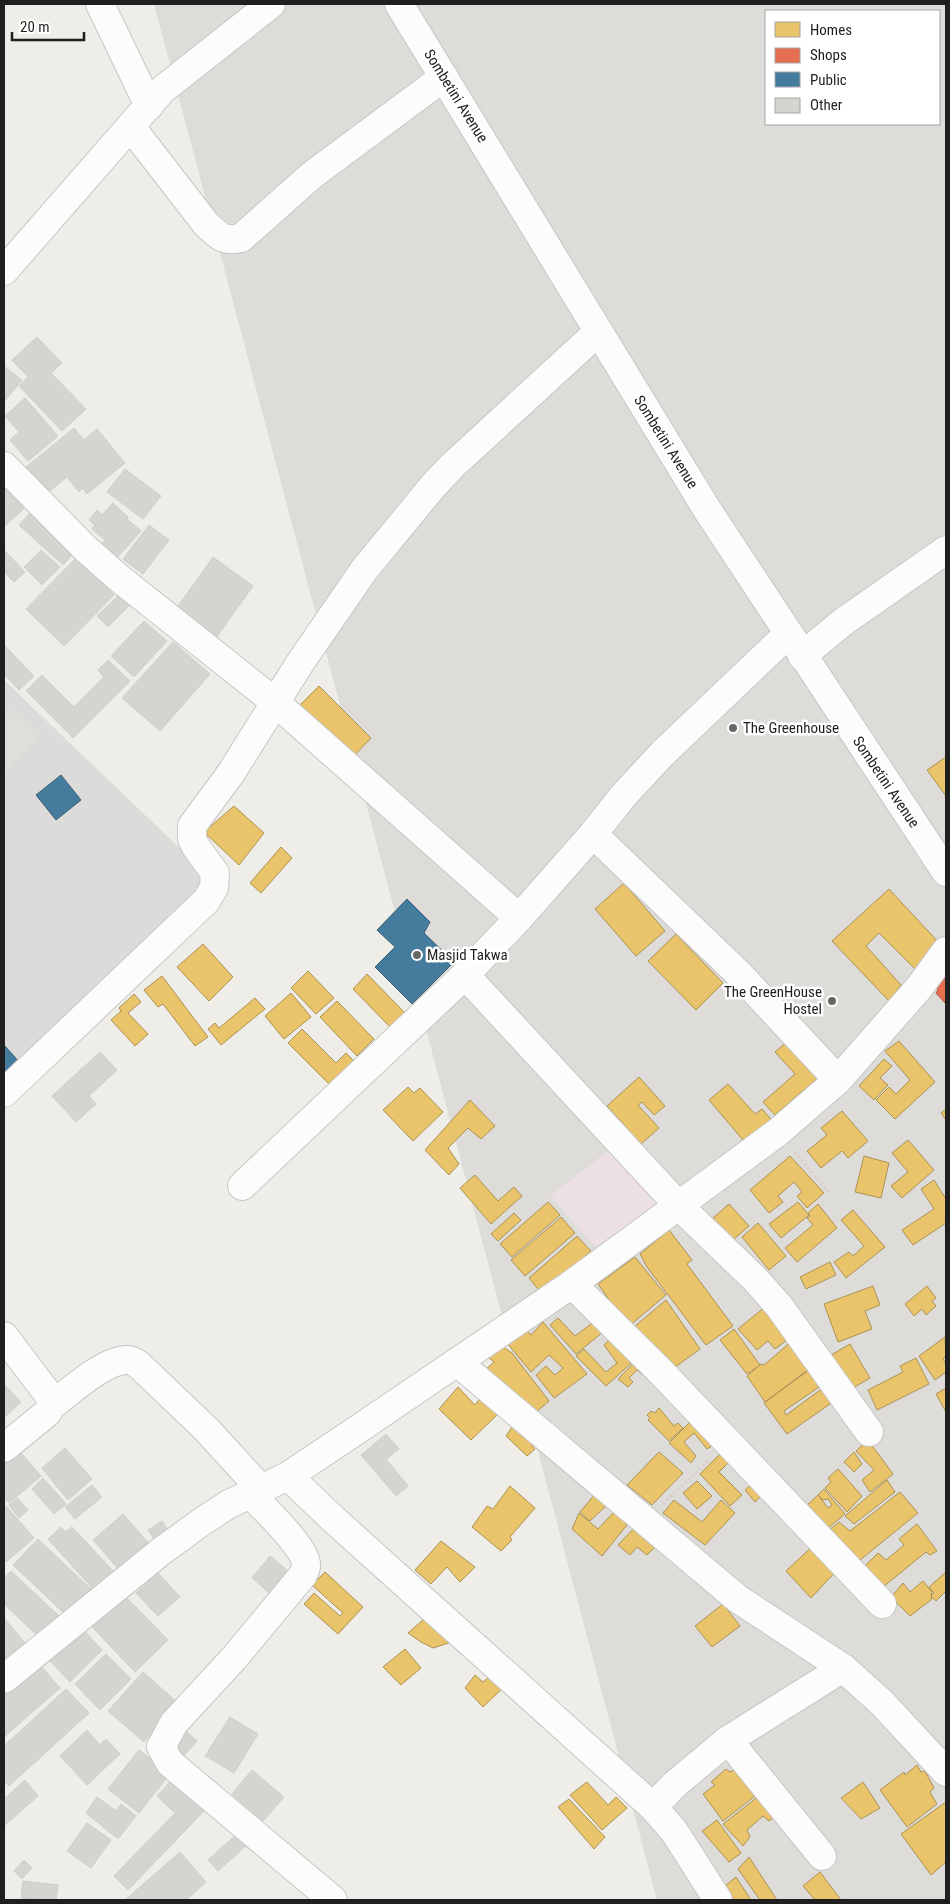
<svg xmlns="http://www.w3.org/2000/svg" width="950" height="1904" font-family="'Roboto Condensed',sans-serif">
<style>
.residential{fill:#dddcd9;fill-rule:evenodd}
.industrial{fill:#ece0e6}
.religious{fill:#dcdbd9}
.parking{fill:#dededb}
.homes{fill:#e9c46a;stroke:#ac9254}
.shops{fill:#e76f51;stroke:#ab5742}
.public{fill:#457b9d;stroke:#3a5f77}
.building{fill:#d6d4d0;stroke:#d1cec9}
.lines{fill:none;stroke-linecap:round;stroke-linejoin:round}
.minor-casing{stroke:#c6c6c4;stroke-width:30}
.path{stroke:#dcceca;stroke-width:3;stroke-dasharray:2.5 2.5;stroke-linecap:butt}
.minor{stroke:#fcfcfc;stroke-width:28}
.poi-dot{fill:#676765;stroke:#fff;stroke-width:2}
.labels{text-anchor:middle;stroke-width:5;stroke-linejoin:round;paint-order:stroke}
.street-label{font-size:15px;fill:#1f1f1f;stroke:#fff}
.poi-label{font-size:15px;fill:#1f1f1f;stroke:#fff;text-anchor:start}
</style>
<rect width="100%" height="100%" fill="#eeede8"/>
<path class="residential" d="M154,4H946V1900H657ZM766,11H939V124H766Z"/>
<path class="industrial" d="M612,1148L661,1202L596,1247L550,1196Z"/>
<path class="religious" d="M4,680L213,880L4,1084Z"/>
<path class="parking" d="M15,709L41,735L4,772V720Z"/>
<g class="homes">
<path d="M319,686L371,738L351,759L298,707Z"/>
<path d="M946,757V796L927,770Z"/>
<path d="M234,806L264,833L239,865L204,832Z"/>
<path d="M281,847L292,858L261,893L250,883Z"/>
<path d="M624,883L665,931L636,956L595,909Z"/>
<path d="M889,889L942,946L918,972L879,933L866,946L901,985L889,1001L832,941Z"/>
<path d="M676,934L723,983L696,1010L648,961Z"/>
<path d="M203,944L233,977L209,1001L177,967Z"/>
<path d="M308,971L334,998L316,1014L291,988Z"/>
<path d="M367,974L405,1013L390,1027L353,989Z"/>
<path d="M162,976L208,1037L195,1046L163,1004L158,1007L144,990Z"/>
<path d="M291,993L311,1017L284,1039L265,1016Z"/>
<path d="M134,994L141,1002L128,1013L148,1034L135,1046L111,1020L121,1011L119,1008Z"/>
<path d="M255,998L265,1009L221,1045L208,1029L215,1023L219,1028Z"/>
<path d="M337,1001L374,1039L357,1056L320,1017Z"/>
<path d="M302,1029L336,1063L346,1053L356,1063L332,1087L288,1043Z"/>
<path d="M788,1041L819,1077L775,1115L763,1102L795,1074L775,1052Z"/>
<path d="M899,1041L935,1082L895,1119L876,1100L889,1087L896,1094L910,1080L885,1051Z"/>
<path d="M884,1059L892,1066L880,1078L888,1085L874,1100L859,1086Z"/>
<path d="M639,1077L665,1106L654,1115L642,1102L638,1105L659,1128L641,1144L607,1106Z"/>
<path d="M728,1084L755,1114L762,1109L775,1124L749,1147L709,1100Z"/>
<path d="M408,1087L414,1093L420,1088L443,1112L413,1141L383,1110Z"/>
<path d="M470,1100L495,1126L481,1139L468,1128L448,1148L459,1164L449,1175L425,1150Z"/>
<path d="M946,1109V1120L941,1113Z"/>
<path d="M842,1111L868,1141L848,1158L842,1151L821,1168L807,1151L827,1135L821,1128Z"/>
<path d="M908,1140L934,1170L902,1198L891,1186L908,1172L892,1153Z"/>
<path d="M790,1156L824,1193L807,1208L797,1196L802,1192L794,1182L778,1196L783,1202L769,1213L750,1190Z"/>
<path d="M864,1156L889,1163L881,1198L855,1192Z"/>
<path d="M475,1175L498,1201L514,1187L522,1196L491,1224L460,1188Z"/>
<path d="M934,1180L946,1199V1223L913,1245L902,1230L934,1209L921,1189Z"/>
<path d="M548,1202L560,1215L512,1257L500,1244Z"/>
<path d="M798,1202L809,1215L781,1238L769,1224Z"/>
<path d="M729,1204L749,1226L733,1240L713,1218Z"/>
<path d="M818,1204L837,1228L797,1262L785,1248L813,1225L807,1218L810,1216L808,1213Z"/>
<path d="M853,1210L885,1247L846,1278L834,1262L849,1252L853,1256L864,1246L841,1220Z"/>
<path d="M514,1213L521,1220L498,1241L491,1234Z"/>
<path d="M561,1217L575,1233L525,1276L511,1260Z"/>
<path d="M758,1223L786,1256L769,1270L742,1237Z"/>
<path d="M669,1230L692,1260L687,1264L733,1326L706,1345L647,1267L640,1254Z"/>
<path d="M577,1236L591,1251L542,1294L529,1278Z"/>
<path d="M635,1257L666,1295L628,1327L598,1284Z"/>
<path d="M830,1262L836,1275L806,1289L800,1277Z"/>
<path d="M873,1286L880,1305L865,1311L872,1329L838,1342L824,1304Z"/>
<path d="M927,1286L936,1298L932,1301L936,1306L926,1315L922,1309L914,1316L905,1304Z"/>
<path d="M666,1300L700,1349L671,1370L635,1326Z"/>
<path d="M766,1306L791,1337L775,1349L768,1341L757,1350L738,1329Z"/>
<path d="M558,1318L575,1336L595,1321L603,1332L576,1354L550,1325Z"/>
<path d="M543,1322L587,1374L554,1398L536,1375L546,1366L555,1375L563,1368L549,1355L531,1372L506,1342L523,1326L531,1335Z"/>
<path d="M734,1329L760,1365L747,1374L720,1340Z"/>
<path d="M614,1335L636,1359L606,1386L576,1356L584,1349L606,1372L617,1363L604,1345Z"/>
<path d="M945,1337L946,1356L943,1359L946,1364V1372L935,1380L919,1356Z"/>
<path d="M793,1340L813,1366L765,1402L747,1376L761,1364L764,1365Z"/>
<path d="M850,1344L870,1378L851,1389L831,1355Z"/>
<path d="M501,1345L512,1353L549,1401L534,1414L485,1370L494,1362L489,1358Z"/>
<path d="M916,1358L929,1384L877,1410L868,1390L903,1372L900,1366Z"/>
<path d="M636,1361L646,1372L643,1375L637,1370L629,1378L633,1382L628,1387L618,1379Z"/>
<path d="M813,1367L825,1383L784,1411L786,1415L827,1385L837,1399L787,1434L764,1403Z"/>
<path d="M458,1387L475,1405L481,1397L499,1413L471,1440L439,1409Z"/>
<path d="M946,1388V1412L936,1394Z"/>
<path d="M659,1408L674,1426L678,1423L683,1428L669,1441L648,1420L650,1418L647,1415L651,1411L655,1413Z"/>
<path d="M694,1418L716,1443L707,1449L694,1433L684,1442L696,1456L691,1463L669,1443Z"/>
<path d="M512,1427L524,1438L530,1435L534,1441L532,1446L535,1449L527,1456L506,1436Z"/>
<path d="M868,1440L893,1474L870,1492L862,1480L874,1470L856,1451Z"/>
<path d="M725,1449L733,1458L719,1472L742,1495L730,1506L700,1474Z"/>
<path d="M659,1452L683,1473L652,1505L627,1485Z"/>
<path d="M854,1452L862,1464L854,1472L844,1462Z"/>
<path d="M838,1469L862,1496L847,1512L825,1488L831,1482L828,1478Z"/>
<path d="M759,1478L768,1489L755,1502L745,1490Z"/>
<path d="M887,1480L895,1492L854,1524L845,1516Z"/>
<path d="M697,1481L712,1496L697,1509L683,1493Z"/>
<path d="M510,1486L535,1508L510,1537L512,1540L501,1551L472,1527L487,1506L493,1509Z"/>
<path d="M824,1489L845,1514L827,1529L805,1507L818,1495L828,1508L832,1505L828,1499L823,1500L818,1495Z"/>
<path d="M900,1492L918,1513L860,1560L829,1530L839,1522L850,1531Z"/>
<path d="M596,1493L608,1504L590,1521L580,1512Z"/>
<path d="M674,1500L702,1522L721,1500L735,1513L705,1545L663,1513Z"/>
<path d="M614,1512L627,1525L602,1556L572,1529L579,1513L598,1529Z"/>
<path d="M917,1524L937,1551L930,1555L926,1552L883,1587L863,1568L878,1553L886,1560L904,1545L899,1539Z"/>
<path d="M637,1525L658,1544L647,1555L637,1547L630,1555L618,1545Z"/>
<path d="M441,1541L475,1567L460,1582L447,1567L431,1584L415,1570Z"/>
<path d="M816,1543L839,1568L811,1598L786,1571Z"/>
<path d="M325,1572L363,1607L338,1634L304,1604L314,1593L340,1616L343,1613L312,1585Z"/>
<path d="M946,1572V1591L936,1601L931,1596L934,1593L929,1587Z"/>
<path d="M923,1581L932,1592L931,1596L932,1599L910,1616L891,1597L903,1583L910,1592Z"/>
<path d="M723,1604L740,1626L712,1647L695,1626Z"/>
<path d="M432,1612L458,1640L433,1648L421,1642L408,1633Z"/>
<path d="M405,1649L421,1668L401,1685L383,1667Z"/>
<path d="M496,1671L509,1682L483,1707L465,1688L475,1675L483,1682Z"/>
<path d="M917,1765L921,1772L925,1771L934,1788L930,1792L937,1804L907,1827L880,1790L904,1772L905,1775Z"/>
<path d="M741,1766L760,1792L723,1821L703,1794L715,1785L711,1782L726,1769L730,1772Z"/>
<path d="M587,1782L608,1805L616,1797L627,1808L602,1830L570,1795Z"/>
<path d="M863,1782L880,1808L861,1819L841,1798Z"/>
<path d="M764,1792L779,1813L769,1821L763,1816L747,1830L750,1837L743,1846L723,1824Z"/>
<path d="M569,1799L605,1837L594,1849L558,1807Z"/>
<path d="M946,1802V1862L931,1875L901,1834Z"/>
<path d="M717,1820L741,1853L729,1862L702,1831Z"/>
<path d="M749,1857L777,1900H760L738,1869Z"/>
<path d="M820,1872L841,1900H815L803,1886Z"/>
<path d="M736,1877L751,1900H734L725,1886Z"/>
</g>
<path class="shops" d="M943,977L946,981V1004L936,993L938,990L934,985Z"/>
<g class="public">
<path d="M61,775L81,800L56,820L36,795Z"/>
<path d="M407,899L430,922L424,933L454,962L412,1004L375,967L395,947L377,930Z"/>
<path d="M4,1045L21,1064L4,1081Z"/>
</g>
<g class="building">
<path d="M37,337L62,363L51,373L86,409L62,431L19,386L28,377L12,360Z"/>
<path d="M5,367L22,380L4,402V368Z"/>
<path d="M25,398L58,436L28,461L10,440L19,432L5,416Z"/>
<path d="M74,428L84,440L97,429L125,463L87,494L82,488L79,492L67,477L47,493L26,467Z"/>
<path d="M125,469L161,496L143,519L107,492Z"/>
<path d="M4,483L30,503L6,525L4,523Z"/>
<path d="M113,503L128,517L127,519L141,531L116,559L101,545L105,540L92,529L95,525L89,520L97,510L102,515Z"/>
<path d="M30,513L74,553L63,565L19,525Z"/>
<path d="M149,525L169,540L143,574L123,559Z"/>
<path d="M4,550L25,572L14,582L4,572Z"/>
<path d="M41,550L60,567L42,585L24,567Z"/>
<path d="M213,557L253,586L216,638L176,609Z"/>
<path d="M76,558L114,595L64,646L26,609Z"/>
<path d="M121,593L131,604L108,627L97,616Z"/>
<path d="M144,621L167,641L134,677L111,656Z"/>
<path d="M173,642L210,674L160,731L122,698Z"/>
<path d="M4,645L34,676L19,690L4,674Z"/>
<path d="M108,660L130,681L73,738L26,691L42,675L74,707L104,677L98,670Z"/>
<path d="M100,1052L117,1070L89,1096L96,1104L76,1122L52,1096Z"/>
<path d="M4,1384L21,1402L4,1418Z"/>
<path d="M386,1434L399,1449L386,1459L408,1486L396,1496L361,1455Z"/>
<path d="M15,1446L41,1476L9,1503L4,1498V1456Z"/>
<path d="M65,1448L92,1479L68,1500L42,1468Z"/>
<path d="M43,1478L66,1504L54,1514L32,1489Z"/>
<path d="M92,1485L102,1497L75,1519L65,1507Z"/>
<path d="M17,1498L28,1510L19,1518L9,1505Z"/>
<path d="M6,1506L34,1538L6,1562L4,1560V1509Z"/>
<path d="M123,1514L150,1545L120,1571L93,1540Z"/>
<path d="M162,1521L170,1533L157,1543L148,1530Z"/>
<path d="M61,1527L65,1532L72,1527L115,1573L95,1591L48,1539Z"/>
<path d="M38,1539L93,1591L68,1617L13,1565Z"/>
<path d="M270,1556L295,1577L276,1599L252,1578Z"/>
<path d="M11,1571L60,1617L40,1638L4,1604V1579Z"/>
<path d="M158,1573L180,1597L158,1616L136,1593Z"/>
<path d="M125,1596L168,1640L135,1672L92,1627Z"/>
<path d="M4,1618L27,1645L4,1664Z"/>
<path d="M78,1624L102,1650L70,1682L45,1656Z"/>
<path d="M106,1654L131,1679L100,1710L75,1684Z"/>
<path d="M34,1658L60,1688L4,1737V1684Z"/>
<path d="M143,1672L178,1703L144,1742L108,1711Z"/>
<path d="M66,1689L89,1713L9,1786L4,1781V1746Z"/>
<path d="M230,1717L258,1734L234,1773L205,1756Z"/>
<path d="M184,1729L197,1741L180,1760L167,1748Z"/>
<path d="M87,1730L100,1745L106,1739L120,1754L87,1785L60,1756Z"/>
<path d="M139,1750L170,1774L139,1813L108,1789Z"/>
<path d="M252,1770L284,1797L263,1821L232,1794Z"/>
<path d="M25,1780L38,1796L4,1826V1799Z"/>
<path d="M172,1780L204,1811L128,1890L114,1876L175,1813L157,1796Z"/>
<path d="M97,1797L116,1811L121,1804L136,1816L118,1839L86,1813Z"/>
<path d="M87,1823L111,1840L91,1868L67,1851Z"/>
<path d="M238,1833L248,1844L218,1871L208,1860Z"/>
<path d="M180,1852L206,1882L186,1900H125Z"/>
<path d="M24,1860L32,1868L22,1879L14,1871Z"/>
<path d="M23,1881L58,1885L56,1900L21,1898Z"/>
</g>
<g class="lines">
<g class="minor-casing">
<g id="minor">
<path d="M100,4L149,106"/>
<path d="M399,4L708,511L946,872"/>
<path d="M131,127L206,224C219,236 223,242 241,238L312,175L444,77"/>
<path d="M4,271L162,90L271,4"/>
<path d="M4,466L86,549L120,579L275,702L519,918"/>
<path d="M802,656L843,622L946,550"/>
<path d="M593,834L738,973L838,1080"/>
<path d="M465,975L679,1206L755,1279L779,1306L869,1432"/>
<path d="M4,1093L206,901L214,888L215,873L196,847L192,839V826L231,773L300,663L364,570L433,486L453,465L598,332"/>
<path d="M242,1186L465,975L519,918L593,834L623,796L663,753L788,634"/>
<path d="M572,1284L663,1374L882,1604"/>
<path d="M4,1336L51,1398L52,1405"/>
<path d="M457,1362L738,1599L843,1668L882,1703L946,1772"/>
<path d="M4,1448L47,1413L52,1405C70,1392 105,1359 128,1360C132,1360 136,1363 139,1365L206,1429L261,1489"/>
<path d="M288,1476L332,1518L653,1807L674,1831L718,1900"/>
<path d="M250,1494C262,1506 306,1548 306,1564C307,1567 304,1572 303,1575L235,1657L174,1723L161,1747L170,1763L333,1900"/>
<path d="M4,1679L159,1553L200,1523L229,1504L288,1476L354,1432L572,1284L778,1132L838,1080L918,989L946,951"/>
<path d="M728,1740L822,1856"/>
<path d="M653,1807L674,1785L728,1740L843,1668"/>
</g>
</g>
<g class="path">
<path d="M795,1152L830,1194"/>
<path d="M663,1504L709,1460"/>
</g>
<use href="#minor" class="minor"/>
</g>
<g class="poi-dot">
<circle cx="733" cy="728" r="5"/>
<circle cx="417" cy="955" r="5"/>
<circle cx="832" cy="1001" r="5"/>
</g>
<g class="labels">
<g class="street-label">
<text transform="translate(456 96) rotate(58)" y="5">Sombetini Avenue</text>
<text transform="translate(666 442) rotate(58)" y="5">Sombetini Avenue</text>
<text transform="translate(886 782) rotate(56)" y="5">Sombetini Avenue</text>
</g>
<g class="poi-label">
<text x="743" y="733">The Greenhouse</text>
<text x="427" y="960">Masjid Takwa</text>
<text x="822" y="997" text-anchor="end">The GreenHouse<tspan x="822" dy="17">Hostel</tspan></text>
</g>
</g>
<rect width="950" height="1904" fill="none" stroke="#1f1f1f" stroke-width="10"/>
<rect x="765" y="10" width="175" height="115" fill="#ffffff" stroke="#a5a5a5"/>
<rect x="775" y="22" width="25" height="15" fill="#e9c46a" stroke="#a5a5a5"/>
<text x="810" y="35" font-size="15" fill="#1f1f1f">Homes</text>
<rect x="775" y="48" width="25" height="15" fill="#e76f51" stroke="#a5a5a5"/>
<text x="810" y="60" font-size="15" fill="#1f1f1f">Shops</text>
<rect x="775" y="72" width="25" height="15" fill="#457b9d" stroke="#a5a5a5"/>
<text x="810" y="85" font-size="15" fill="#1f1f1f">Public</text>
<rect x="775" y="98" width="25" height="15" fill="#d6d4d0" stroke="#a5a5a5"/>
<text x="810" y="110" font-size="15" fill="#1f1f1f">Other</text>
<path d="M12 32v8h72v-8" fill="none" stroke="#1f1f1f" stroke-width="2.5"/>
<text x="20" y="32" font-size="15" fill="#1f1f1f" stroke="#ffffff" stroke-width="4" paint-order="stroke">20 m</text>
</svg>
